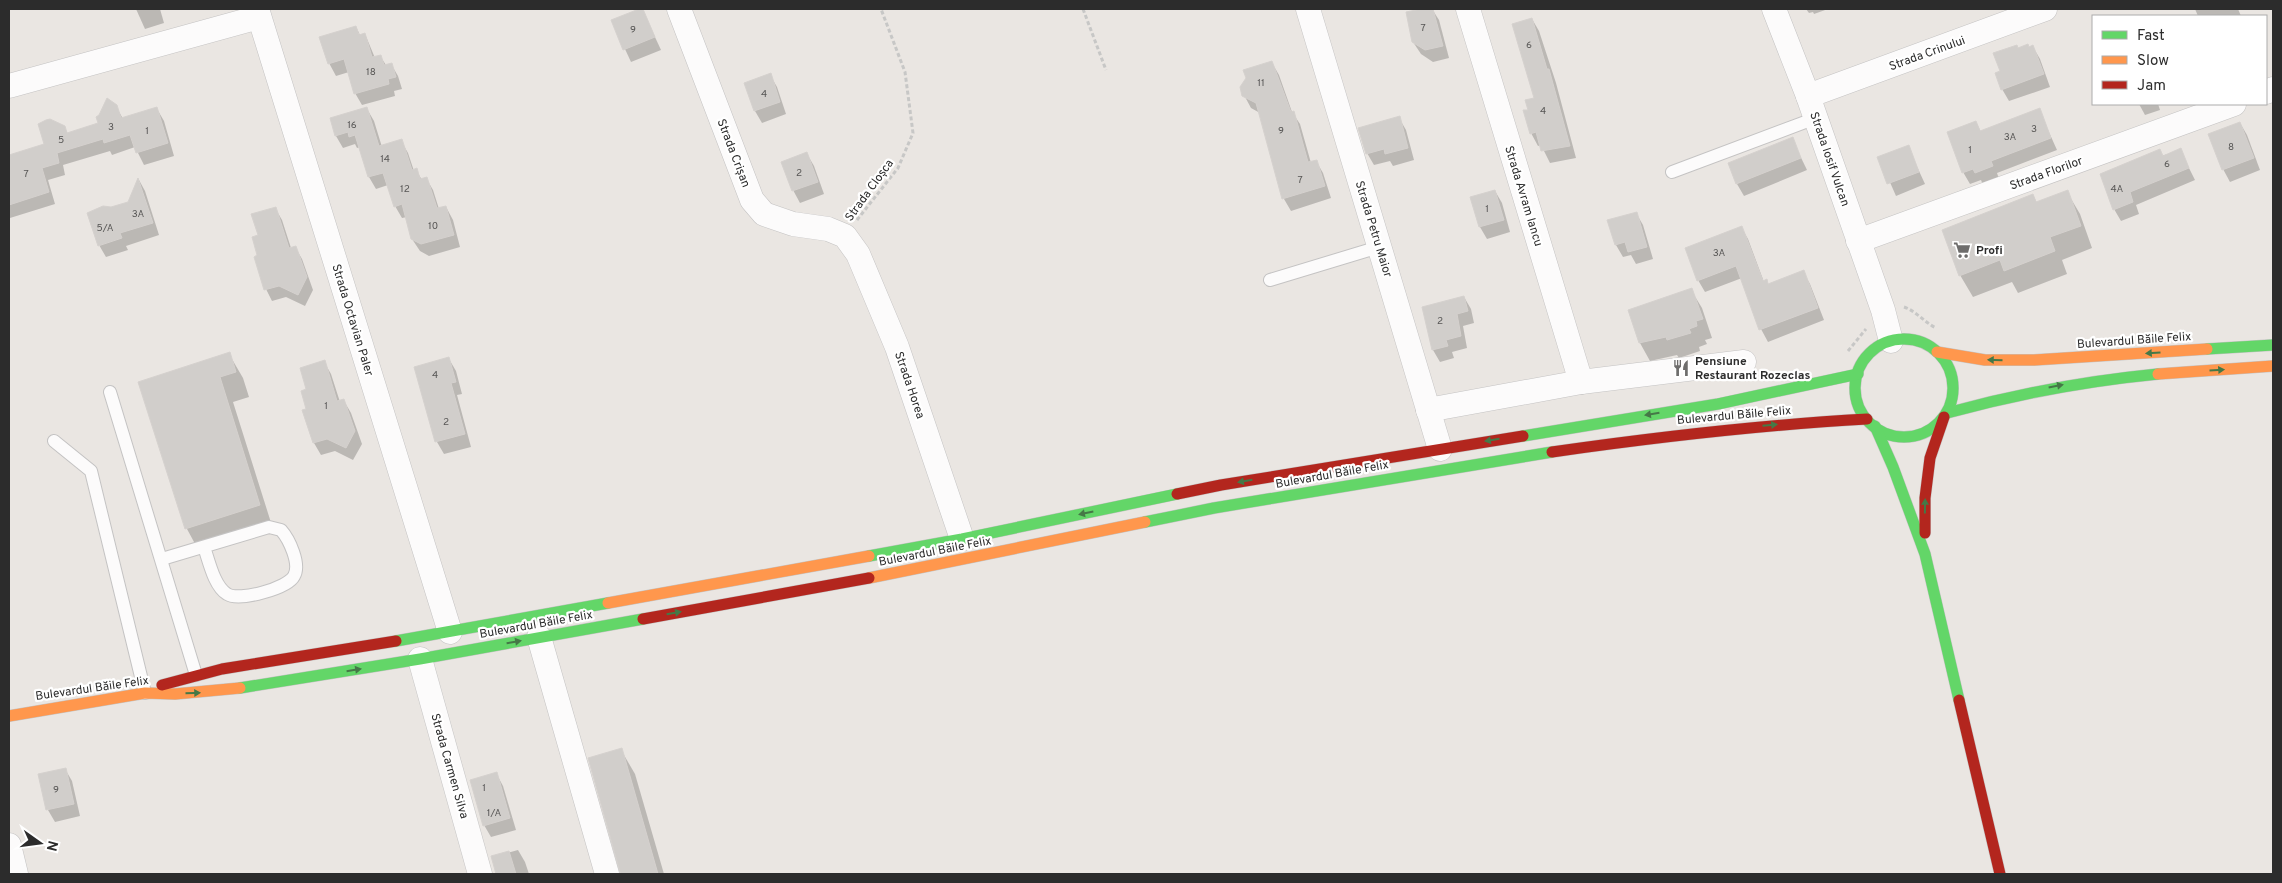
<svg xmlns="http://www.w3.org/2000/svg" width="2282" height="883" font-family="Overpass,sans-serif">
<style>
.shadow{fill:#0003}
.building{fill:#d1cecb;stroke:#d5d1ce}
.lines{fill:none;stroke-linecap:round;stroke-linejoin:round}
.lane-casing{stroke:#c4c3c3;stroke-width:14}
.street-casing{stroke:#c4c3c3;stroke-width:25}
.fast-casing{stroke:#c4c3c3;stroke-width:12}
.slow-casing{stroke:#c4c3c3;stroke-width:12}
.jam-casing{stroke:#c4c3c3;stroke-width:12}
.path{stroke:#c7c7c6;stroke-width:3;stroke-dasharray:4 2.5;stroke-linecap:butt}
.lane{stroke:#fcfbfb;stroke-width:12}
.street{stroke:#fcfbfb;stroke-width:24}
.fast{stroke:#63d668;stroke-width:11}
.slow{stroke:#ff974d;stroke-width:11}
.jam{stroke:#b3261e;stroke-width:11}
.oneway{fill:#457847}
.labels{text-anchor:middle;stroke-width:4.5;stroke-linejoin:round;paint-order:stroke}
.number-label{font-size:10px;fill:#565554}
.street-label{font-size:12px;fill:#2c2c2c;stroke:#fff}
.poi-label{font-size:12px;font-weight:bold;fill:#2c2c2c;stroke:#fff;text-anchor:start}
</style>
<rect width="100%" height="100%" fill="#eae6e2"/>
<g class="shadow">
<path d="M136,9H160L164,23L145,29Z"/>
<path d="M642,9L661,50L631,62L612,21Z"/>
<path d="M1427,9H1432L1439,20L1449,58L1433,62L1421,54L1413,42L1408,13Z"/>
<path d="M1806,9H1828L1814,14L1813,12L1809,13Z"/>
<path d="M2195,9H2238L2241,16H2198Z"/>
<path d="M1532,19L1539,31L1556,83L1576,158L1550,163L1541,145L1538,146L1531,133L1530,111L1536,99Z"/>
<path d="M356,27L360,35L365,34L375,58L380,56L386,65L391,64L398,76L402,89L394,91L395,96L362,105L355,93L349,72L336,76L329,63Z"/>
<path d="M2033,47L2040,59L2050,87L2009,101L2002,89V72L2018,49Z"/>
<path d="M1272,63L1279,75L1292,112L1300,124L1311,163L1316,161L1323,173L1331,198L1291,211L1284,199L1260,113L1251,108L1244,95Z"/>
<path d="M770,75L777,87L786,114L762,123L755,111L746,84Z"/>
<path d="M2139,104H2158L2160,110L2145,115Z"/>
<path d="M116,106L123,119L157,109L164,121L174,156L144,165L135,147L112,155L110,151L63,165L65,175L48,180L55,204L10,218L9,156L46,144L64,127L68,134L99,124Z"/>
<path d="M367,109L374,121L382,147L401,141L408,153L414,171L416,170L422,180L426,178L433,190L439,209L446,207L453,220L460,247L429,256L420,251L412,239L407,217L402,218L395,206L388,185L376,189L369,177L360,147L357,148L355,144L343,148L336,136Z"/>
<path d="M2039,110L2057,150L1997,173L1999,179L1983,185L1981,180L1970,184L1963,172L1976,122L1981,132Z"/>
<path d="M1399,118L1406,130L1414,160L1393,166L1390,161L1374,165L1367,153Z"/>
<path d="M2240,123L2247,135L2260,170L2230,182L2223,169Z"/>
<path d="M1792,139L1807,170L1744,196L1737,184Z"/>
<path d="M1908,147L1925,184L1896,196L1879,157Z"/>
<path d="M2180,150L2195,180L2136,205L2139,214L2121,221L2114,209L2102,175Z"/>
<path d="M807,154L814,166L824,194L800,203L793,190Z"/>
<path d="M139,180L145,191L159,235L126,246L128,250L106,257L99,245L111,209L129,203Z"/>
<path d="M1495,191L1502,203L1510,232L1487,239L1480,227L1472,198Z"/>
<path d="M2067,192L2080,214L2092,248L2062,260L2067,274L2018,293L2012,282L1973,297L1960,275L2033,195L2037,203Z"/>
<path d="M275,208L282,220L291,248L295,247L302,259L313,290L305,306L286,297L272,301L266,289L259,256V236Z"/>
<path d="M1636,213L1643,225L1653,259L1636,264L1631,255L1623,257L1616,245L1609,221Z"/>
<path d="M1741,227L1748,239L1764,282L1766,281L1769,285L1803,272L1810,284L1824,320L1768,342L1761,329L1742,278L1705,292L1698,280Z"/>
<path d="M1691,290L1702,308L1712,338L1705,340L1707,344L1699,347L1700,351L1679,358L1677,355L1650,361L1640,343Z"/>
<path d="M1464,297L1471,309L1474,323L1463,326L1467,348L1452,352L1454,358L1440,362L1433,350Z"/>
<path d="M229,354L243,378L249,397L233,402L273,529L200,553L187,529L140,383Z"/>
<path d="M449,359L456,371L462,394L457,395L471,447L444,454L437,442L415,368Z"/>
<path d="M324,362L331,374L340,402L344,401L351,413L362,444L353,460L335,451L321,455L314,443L308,410V390Z"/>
<path d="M621,750L635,774L664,874H622L590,759Z"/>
<path d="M65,769L72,781L80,816L55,822L48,810L40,775Z"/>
<path d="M496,773L503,786L516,830L491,837L484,825Z"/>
<path d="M518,850L525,862L529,874H498L493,857Z"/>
</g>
<g class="building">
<path d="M639,9H643L655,37L623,50L611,20Z"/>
<path d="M1421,9H1433L1443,46L1425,50L1412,42L1406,12Z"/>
<path d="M1532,18L1547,69H1549L1570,146L1541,151L1536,132L1530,134L1523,110H1528L1525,100L1534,98L1512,24Z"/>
<path d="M356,26L359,35L365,33L372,57L381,55L384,65L392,63L396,77L388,79L389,84L354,94L344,59L328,64L319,37Z"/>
<path d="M2028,44L2029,47L2033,45L2044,74L2001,90L1995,73L2000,71L1993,53L2017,45L2018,48Z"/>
<path d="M1272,61L1291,112L1294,111L1308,162L1317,160L1325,186L1282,199L1256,103L1242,96L1240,87L1246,78L1243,70Z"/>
<path d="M771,73L780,102L754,111L744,83Z"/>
<path d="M107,98L117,105L121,118L157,107L168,143L136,153L130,135L104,143L103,139L57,153L59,163L42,168L49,192L9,205V155L44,144L38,124L46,120L50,119L65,126L67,133L98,123L96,117L99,115Z"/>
<path d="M367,107L379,146L402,139L412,170L417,168L420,179L427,177L437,208L446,206L454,235L421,244L411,239L402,204L394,207L383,173L368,177L355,135L349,137L348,132L335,136L330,118Z"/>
<path d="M2040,108L2051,138L1991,161L1993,166L1975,173L1973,169L1962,173L1947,132L1976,121L1980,131Z"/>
<path d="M1400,116L1408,148L1385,154L1384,149L1366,154L1358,128Z"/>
<path d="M2240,122L2254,158L2222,170L2208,134Z"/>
<path d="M1793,137L1801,158L1736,184L1728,163Z"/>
<path d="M1909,145L1919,172L1887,184L1877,157Z"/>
<path d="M2181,148L2189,168L2130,192L2133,202L2113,210L2100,174L2160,149L2163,156Z"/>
<path d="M807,152L818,182L792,191L781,162Z"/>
<path d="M138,178L153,223L120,233L122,238L98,246L87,213L103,206L111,207L128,202Z"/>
<path d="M1495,190L1504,220L1479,227L1470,197Z"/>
<path d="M2068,190L2081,226L2050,237L2055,251L2004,271L2000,260L1959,276L1942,230L2033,194L2036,202Z"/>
<path d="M276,207L289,248L296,246L307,277L298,295L279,286L264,290L254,257L257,255L252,237L258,235L251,214Z"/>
<path d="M1637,212L1647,247L1628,252L1625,242L1615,245L1607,220Z"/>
<path d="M1742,226L1763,281L1767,279L1768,284L1804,270L1818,308L1759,330L1736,266L1697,281L1685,248Z"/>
<path d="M1692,288L1703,319L1696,321L1697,326L1689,329L1691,333L1667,340L1666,337L1639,343L1628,310Z"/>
<path d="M1464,296L1468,311L1457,314L1461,336L1446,340L1448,346L1432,350L1422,307Z"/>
<path d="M230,352L236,372L220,377L260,505L185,529L138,382Z"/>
<path d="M449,357L456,382L451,383L465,434L435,442L414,367Z"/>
<path d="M325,360L337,401L344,399L355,431L346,448L327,439L313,443L302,410L306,409L301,391L306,389L300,368Z"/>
<path d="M622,748L658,874H621L620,872L588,758Z"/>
<path d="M66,768L74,804L46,810L38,774Z"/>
<path d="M497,772L510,818L483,826L470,780Z"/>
<path d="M509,851L516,874H496L491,856Z"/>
</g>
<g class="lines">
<g class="lane-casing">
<g id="lane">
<path d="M1672,172L1816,118"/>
<path d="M1270,280L1379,247"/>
<path d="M110,392L196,675"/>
<path d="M54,441L91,471L145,693"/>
<path d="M162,559L269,527L281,530C289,539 301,564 294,576C288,588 239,602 227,594C214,586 209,561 204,547"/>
</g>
</g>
<g class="street-casing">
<g id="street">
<path d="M257,9L450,632"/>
<path d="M679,9L752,200L764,214L793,224L828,229L845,236L858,254L897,347L962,539"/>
<path d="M1308,9L1440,449"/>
<path d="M1468,9L1581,382"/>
<path d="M1774,9L1808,96L1883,310L1891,341"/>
<path d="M9,86L259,17"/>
<path d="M2266,92L2273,89"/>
<path d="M1808,96L2045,9"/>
<path d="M1858,241L2234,104"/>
<path d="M1428,410L1581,382L1744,362"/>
<path d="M539,637L607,874"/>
<path d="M420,659L480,874"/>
<path d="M9,845L16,874"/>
</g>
</g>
<g class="fast-casing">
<g id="fast">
<circle cx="1904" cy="388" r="49"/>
<path d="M2207,349L2273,345"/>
<path d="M1947,413C2016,394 2086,381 2158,374"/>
<path d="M1875,426L1893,467L1925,554L1959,700"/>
<path d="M1523,436L1718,404L1858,374"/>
<path d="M1145,522L1214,508L1552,452"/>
<path d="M869,556L962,539L1177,494"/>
<path d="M396,641L608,603"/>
<path d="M240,688L420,659L643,619"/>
</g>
</g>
<g class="slow-casing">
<g id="slow">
<path d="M1937,352L1985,360H2034L2207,349"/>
<path d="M2158,374L2273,366"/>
<path d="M869,578L1145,522"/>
<path d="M608,603L869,556"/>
<path d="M9,716L145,693L175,694L240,688"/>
</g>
</g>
<g class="jam-casing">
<g id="jam">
<path d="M1552,452C1657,437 1761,425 1867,419"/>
<path d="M1177,494L1221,485L1523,436"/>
<path d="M1925,533V498L1930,458L1944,417"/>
<path d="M643,619L869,578"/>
<path d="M162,685L222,669L396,641"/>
<path d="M1959,700L2000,874"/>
</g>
</g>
<g class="path">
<path d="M1083,9L1106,70"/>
<path d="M857,220L898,168L913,133L905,72L881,9"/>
<path d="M1904,307C1916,311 1924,322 1936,328"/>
<path d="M1848,351L1866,329"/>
</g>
<use href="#lane" class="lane"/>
<use href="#street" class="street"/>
<use href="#fast" class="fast"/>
<use href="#slow" class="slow"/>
<use href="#jam" class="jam"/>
</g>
<defs><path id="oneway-solid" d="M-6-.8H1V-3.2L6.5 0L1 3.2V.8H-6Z" transform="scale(1.25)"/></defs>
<g class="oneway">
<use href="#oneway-solid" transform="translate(2153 353) rotate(176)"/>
<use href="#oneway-solid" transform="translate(1995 360) rotate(-179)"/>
<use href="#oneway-solid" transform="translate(2217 370) rotate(-4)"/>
<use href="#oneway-solid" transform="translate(2056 386) rotate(-11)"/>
<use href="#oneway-solid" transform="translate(1652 414) rotate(171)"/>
<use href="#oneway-solid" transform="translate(1770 425) rotate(-5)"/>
<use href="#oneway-solid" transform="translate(1492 440) rotate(171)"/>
<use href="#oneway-solid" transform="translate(1245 481) rotate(170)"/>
<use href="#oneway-solid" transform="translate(1925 506) rotate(-89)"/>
<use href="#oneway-solid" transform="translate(1086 513) rotate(168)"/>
<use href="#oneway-solid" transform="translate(674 613) rotate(-10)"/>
<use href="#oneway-solid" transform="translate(514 642) rotate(-10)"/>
<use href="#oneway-solid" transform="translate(354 670) rotate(-9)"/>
<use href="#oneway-solid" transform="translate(193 693) rotate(-2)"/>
</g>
<defs>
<g id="supermarket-bare" transform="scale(1.35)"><path d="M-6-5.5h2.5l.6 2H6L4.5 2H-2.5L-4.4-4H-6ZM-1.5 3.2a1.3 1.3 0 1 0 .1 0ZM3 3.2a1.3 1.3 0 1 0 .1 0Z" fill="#6e6d6c" stroke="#fff" stroke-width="2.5" paint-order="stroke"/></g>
<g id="restaurant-bare" transform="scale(1.35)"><path d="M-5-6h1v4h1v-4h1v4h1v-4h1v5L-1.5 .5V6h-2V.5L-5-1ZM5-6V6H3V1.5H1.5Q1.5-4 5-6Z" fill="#6e6d6c" stroke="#fff" stroke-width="2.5" paint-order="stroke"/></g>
</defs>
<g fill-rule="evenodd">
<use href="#supermarket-bare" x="1962" y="250"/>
<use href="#restaurant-bare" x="1681" y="368"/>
</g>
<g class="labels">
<g class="number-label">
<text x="1423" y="31">7</text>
<text x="633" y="33">9</text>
<text x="1529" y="48">6</text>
<text x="371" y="75">18</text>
<text x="1261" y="86">11</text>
<text x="764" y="97">4</text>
<text x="1543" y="114">4</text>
<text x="352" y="128">16</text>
<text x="111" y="130">3</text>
<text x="2034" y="132">3</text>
<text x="147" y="134">1</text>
<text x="1281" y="134">9</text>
<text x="2010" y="140">3A</text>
<text x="61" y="143">5</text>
<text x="2231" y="150">8</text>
<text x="1970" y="153">1</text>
<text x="385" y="162">14</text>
<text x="2167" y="167">6</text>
<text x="799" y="176">2</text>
<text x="26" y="177">7</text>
<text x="1300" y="183">7</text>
<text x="405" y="192">12</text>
<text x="2117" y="192">4A</text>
<text x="1487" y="212">1</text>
<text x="138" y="217">3A</text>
<text x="433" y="229">10</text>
<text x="105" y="231">5/A</text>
<text x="1719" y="256">3A</text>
<text x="1440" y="324">2</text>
<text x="435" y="378">4</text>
<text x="326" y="409">1</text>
<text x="446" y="425">2</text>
<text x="484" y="791">1</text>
<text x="56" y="793">9</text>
<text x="494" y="816">1/A</text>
</g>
<g class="street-label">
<text transform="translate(1927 53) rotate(-20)" y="4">Strada Crinului</text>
<text transform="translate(734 153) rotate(69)" y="4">Strada Crișan</text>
<text transform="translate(1830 159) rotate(71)" y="4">Strada Iosif Vulcan</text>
<text transform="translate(2046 173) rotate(-20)" y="4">Strada Florilor</text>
<text transform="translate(869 190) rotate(-54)" y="4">Strada Cloșca</text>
<text transform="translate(1524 196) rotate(73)" y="4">Strada Avram Iancu</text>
<text transform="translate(1374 229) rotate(73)" y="4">Strada Petru Maior</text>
<text transform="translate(353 320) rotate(73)" y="4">Strada Octavian Paler</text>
<text transform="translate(2134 340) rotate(-4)" y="4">Bulevardul Băile Felix</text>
<text transform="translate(910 385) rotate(71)" y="4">Strada Horea</text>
<text transform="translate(1734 415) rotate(-5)" y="4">Bulevardul Băile Felix</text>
<text transform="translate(1332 474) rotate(-10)" y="4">Bulevardul Băile Felix</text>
<text transform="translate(935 551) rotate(-11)" y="4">Bulevardul Băile Felix</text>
<text transform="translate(536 624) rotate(-10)" y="4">Bulevardul Băile Felix</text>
<text transform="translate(92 688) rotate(-8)" y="4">Bulevardul Băile Felix</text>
<text transform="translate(450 766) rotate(74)" y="4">Strada Carmen Silva</text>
</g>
<g class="poi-label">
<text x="1976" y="254">Profi</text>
<text x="1695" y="365">Pensiune<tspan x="1695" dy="14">Restaurant Rozeclas</tspan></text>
</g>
</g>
<rect width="2282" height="883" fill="none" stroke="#2c2c2c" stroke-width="20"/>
<rect x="2092" y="15" width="175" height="90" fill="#ffffff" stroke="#ababab"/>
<rect x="2102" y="31" width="25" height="8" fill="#63d668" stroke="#ababab"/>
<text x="2137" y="40" font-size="15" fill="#2c2c2c">Fast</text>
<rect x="2102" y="56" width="25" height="8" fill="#ff974d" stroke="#ababab"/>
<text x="2137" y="65" font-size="15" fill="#2c2c2c">Slow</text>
<rect x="2102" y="81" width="25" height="8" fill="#b3261e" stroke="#ababab"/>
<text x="2137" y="90" font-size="15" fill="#2c2c2c">Jam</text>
<g transform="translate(40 843) rotate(104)" stroke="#ffffff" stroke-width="4" paint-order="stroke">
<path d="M0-4L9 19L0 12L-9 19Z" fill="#2c2c2c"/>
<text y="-8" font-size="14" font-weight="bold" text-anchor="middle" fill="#2c2c2c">N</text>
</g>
</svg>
